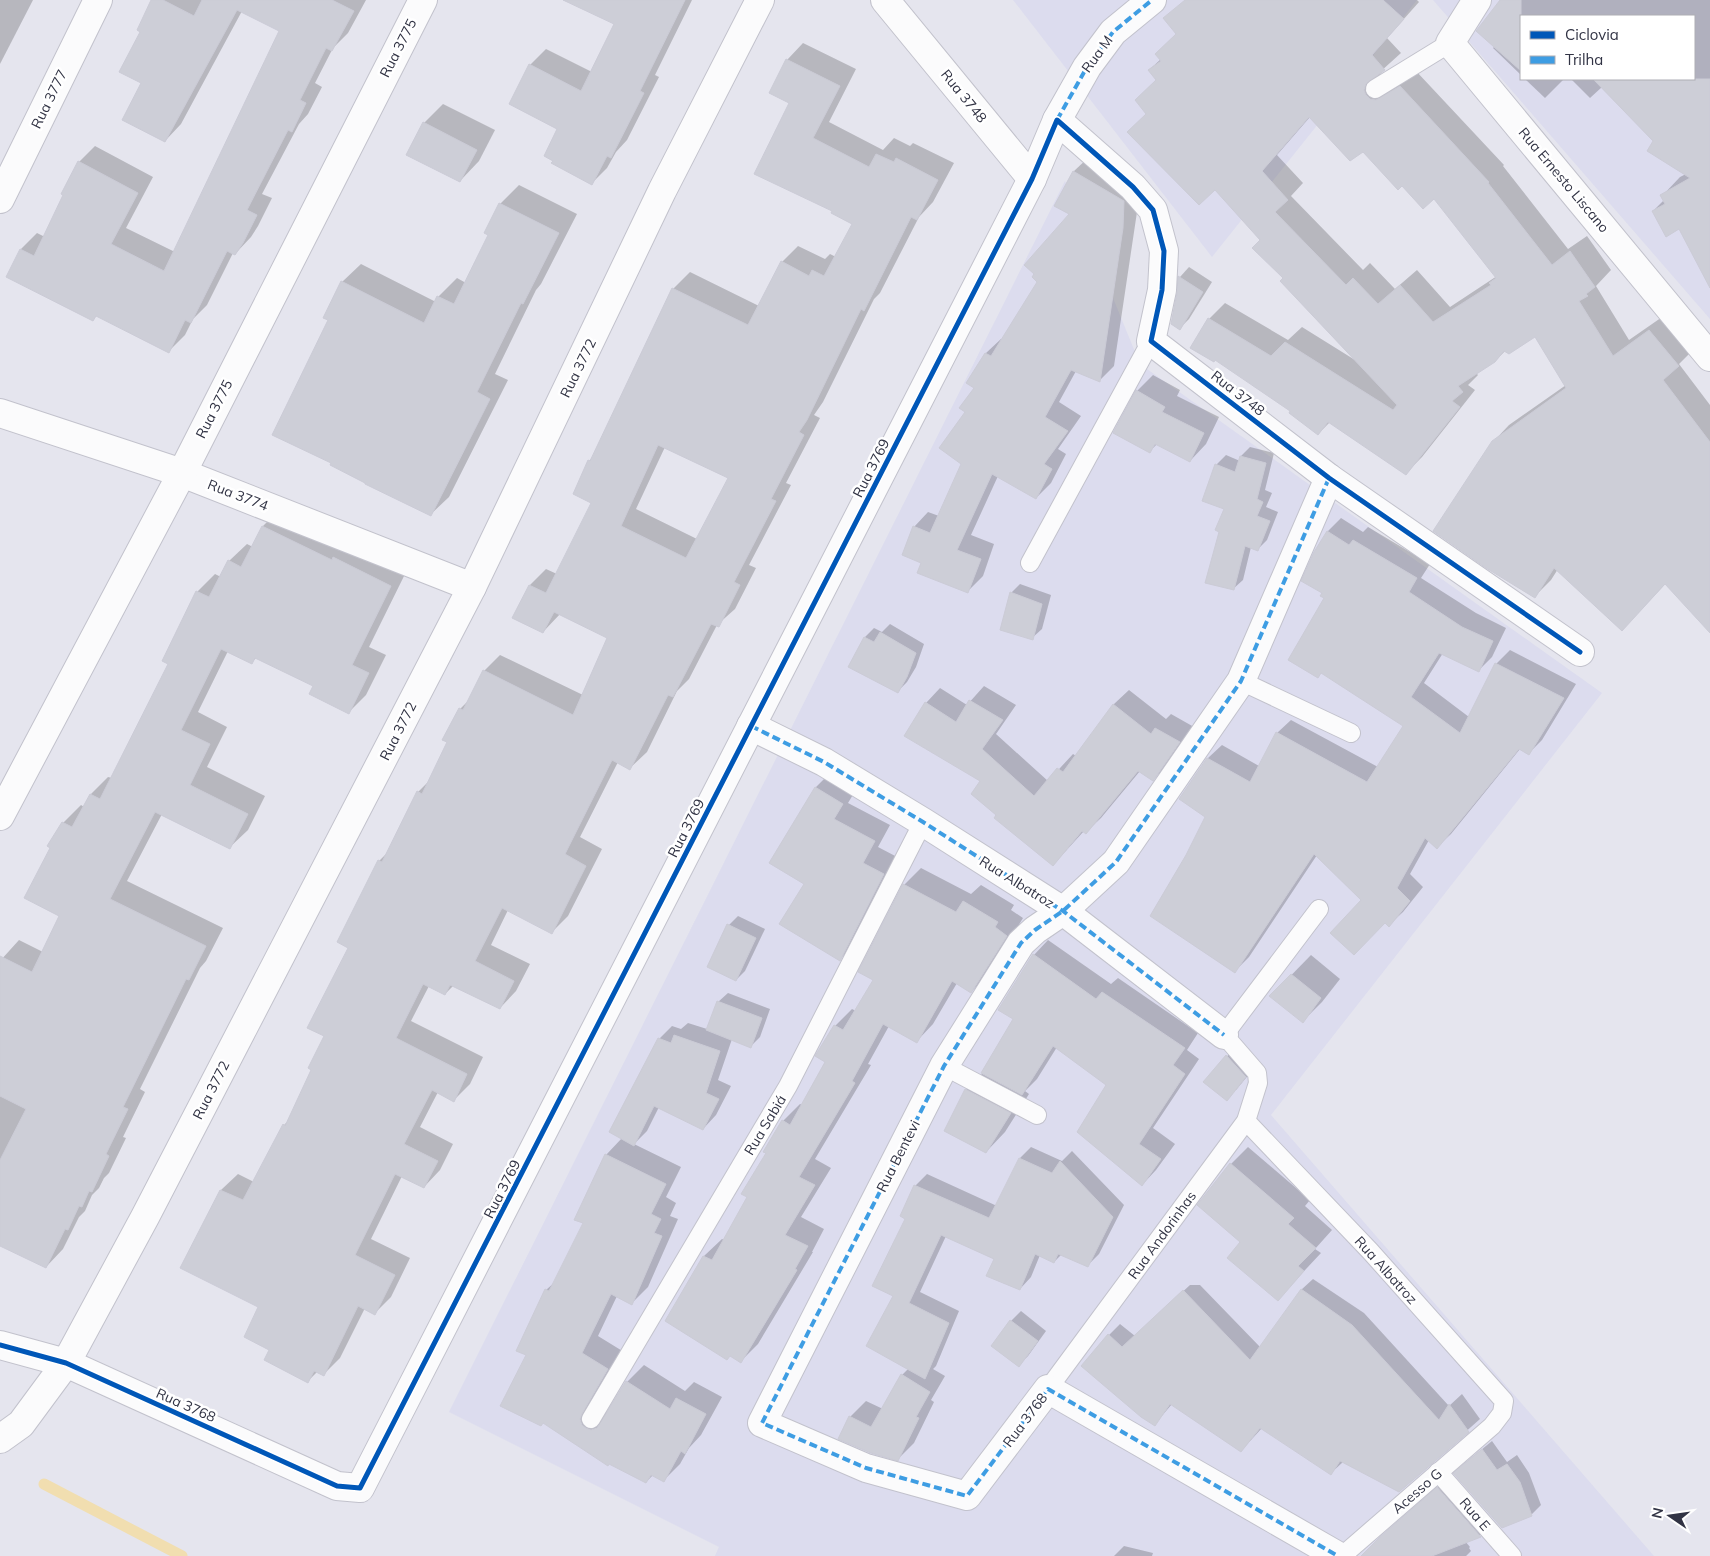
<svg xmlns="http://www.w3.org/2000/svg" width="1710" height="1556" font-family="Mulish,sans-serif">
<style>
.residential{fill:#dcdcee;fill-rule:evenodd}
.shadow{fill:#0003;fill-rule:evenodd}
.lines{fill:none;stroke-linecap:round;stroke-linejoin:round}
.stream{stroke:#f1deb0;stroke-width:11}
.building{fill:#cdced7;stroke:#cbcbd6;fill-rule:evenodd}
.service-casing{stroke:#c2c2cc;stroke-width:20}
.minor-casing{stroke:#c2c2cc;stroke-width:30}
.service{stroke:#fbfbfc;stroke-width:18}
.minor{stroke:#fbfbfc;stroke-width:28}
.quiet{stroke:#3e9de3;stroke-width:4;stroke-dasharray:8 4;stroke-linecap:butt}
.cycleway-casing{stroke:#fff;stroke-width:8}
.cycleway{stroke:#0057b8;stroke-width:5}
.labels{text-anchor:middle;stroke-width:5;stroke-linejoin:round;paint-order:stroke}
.street-label{font-size:14px;fill:#313344;stroke:#fff}
</style>
<rect width="100%" height="100%" fill="#e5e5ee"/>
<g class="residential">
<path d="M1013,0H1417L1212,257Z"/>
<path d="M1433,0H1710V319ZM1521,16H1694V79H1521Z"/>
<path d="M1065,181L1140,364L1602,693L1271,1115L1654,1556H715L719,1547L449,1412Z"/>
</g>
<g class="shadow">
<path d="M0,0H33L0,64Z"/>
<path d="M152,0H366L348,33L333,48L315,83L322,87L308,114L299,124L262,194L272,198L258,226L251,237L235,254L233,253L207,305L193,319L185,335L169,351L97,315L93,319L7,276L21,249L37,233L45,237L79,162L95,146L153,177L126,228L175,252L281,31L242,11L181,124L165,141L143,82L142,31Z"/>
<path d="M629,0H692L655,75L659,77L627,140L616,152L607,168L591,184L559,128L530,65L546,49L592,72Z"/>
<path d="M1206,0H1417L1419,2L1387,38L1401,53L1380,72L1381,78L1416,71L1504,165L1503,166L1568,249L1587,236L1611,270L1596,286L1629,340L1665,315L1694,349L1679,364L1710,405V631L1666,583L1638,613L1558,569L1551,580L1535,596L1493,442L1509,425L1566,385L1535,335L1506,350L1495,361L1476,373L1478,375L1468,385L1475,390L1422,457L1406,473L1330,422L1318,434L1292,411L1209,319L1225,303L1288,340L1302,327L1355,360L1285,278L1262,240L1148,114L1157,80L1149,70L1161,59L1177,33ZM1310,117L1363,151L1402,185L1435,197L1497,276L1450,307L1417,270L1395,289L1370,263L1363,270L1291,196L1303,183L1277,155Z"/>
<path d="M1501,0H1710V275L1679,228L1653,211L1664,200L1662,196L1680,177L1686,174L1602,87L1590,98L1571,79H1694V16H1521V75L1493,48L1495,46Z"/>
<path d="M803,43L856,69L829,122L883,150L894,138L910,146L913,143L954,163L933,202L919,217L880,293L874,299L823,402L814,415L820,418L786,483L791,485L749,565L756,568L735,609L717,625L689,679L677,691L647,752L630,768L618,762L580,837L602,849L568,916L552,932L508,910L491,945L530,964L516,991L500,1008L454,985L445,994L429,986L411,1021L483,1057L470,1084L454,1100L438,1092L420,1127L453,1144L440,1170L424,1187L402,1176L371,1239L410,1258L391,1297L375,1313L365,1308L340,1358L324,1374L317,1372L308,1381L271,1349L260,1306L182,1268L221,1190L238,1174L254,1182L284,1125L290,1119L313,1070L325,1036L349,947L379,861L389,851L418,792L430,780L448,742L460,709L469,700L484,671L500,655L583,695L609,637L561,613L543,632L514,617L530,585L546,569L557,574L593,502L589,461L594,456L673,289L690,272L759,306L782,262L798,246L825,259L830,254L836,257L853,224L791,102L787,60ZM665,447L730,478L697,539L636,509Z"/>
<path d="M1525,79H1564L1545,98Z"/>
<path d="M443,104L495,130L479,161L460,181L424,123Z"/>
<path d="M1089,157L1137,212L1114,366L1100,380L1076,371L1059,402L1081,416L1058,449L1066,454L1051,483L1036,498L998,476L971,535L994,544L983,576L968,591L922,563L914,527L928,512L939,516L962,464L966,412L976,388L967,383L986,353L1001,339L1003,340L1039,282L1071,214L1056,205L1074,171Z"/>
<path d="M519,185L577,214L541,284L536,290L495,374L508,380L449,497L430,515L329,320L342,282L361,264L436,302L438,297L457,278L466,283L490,234L500,204Z"/>
<path d="M1189,267L1212,282L1189,319L1179,329L1180,277Z"/>
<path d="M1153,375L1180,390L1177,396L1219,417L1206,444L1190,461L1157,444L1150,451L1137,391Z"/>
<path d="M1250,447L1274,453L1265,490L1272,493L1266,507L1278,512L1267,540L1257,550L1251,547L1243,580L1233,589L1225,508L1216,465L1226,455L1240,461L1241,456Z"/>
<path d="M280,509L408,568L369,647L386,655L366,695L349,712L315,685L257,657L251,663L228,651L198,712L227,727L207,767L265,796L248,830L230,847L162,814L127,881L223,928L206,961L200,968L140,1089L145,1092L123,1137L126,1138L109,1173L104,1178L99,1188L92,1195L85,1211L79,1217L63,1249L46,1267L0,1245V961L19,940L43,952L61,915L63,823L81,805L84,807L91,794L108,777L112,778L170,663L164,660L198,591L215,574L221,577L229,561L247,544L253,547L263,526Z"/>
<path d="M1341,518L1363,532L1368,527L1430,564L1421,578L1476,613L1506,628L1492,657L1479,670L1443,653L1424,683L1469,717L1496,664L1510,650L1576,684L1542,740L1528,754L1520,749L1451,834L1437,847L1429,840L1410,874L1423,887L1403,912L1389,925L1317,855L1249,957L1235,971L1187,856L1207,816L1180,798L1208,758L1222,745L1259,766L1277,733L1291,720L1378,767L1405,726L1322,672L1318,676L1325,598L1324,592L1328,531Z"/>
<path d="M1020,584L1051,595L1042,629L1032,638L1011,593Z"/>
<path d="M890,624L924,644L916,667L907,682L898,691L865,637L874,628L882,632Z"/>
<path d="M984,686L1016,705L996,734L1048,781L1073,754L1076,756L1114,704L1129,690L1166,719L1171,714L1194,727L1167,765L1153,780L1140,771L1101,818L1086,832L1084,831L1053,865L998,814L982,781L926,703L940,688L967,705Z"/>
<path d="M831,772L857,788L848,803L890,825L878,847L899,858L855,944L840,959L806,883L816,787Z"/>
<path d="M921,868L971,894L981,885L1014,905L1011,910L1023,918L988,975L971,992L957,983L933,1024L916,1042L889,1026L868,1064L871,1065L815,1159L831,1168L801,1217L824,1229L812,1252H813L758,1344L741,1361L667,1321L704,1256L722,1239L724,1240L749,1197L783,1121L800,1104L802,1105L826,1061L835,1026L852,1009L856,1011L874,980L904,885Z"/>
<path d="M738,916L765,929L745,971L736,980L729,925Z"/>
<path d="M1048,940L1111,984L1118,978L1198,1033L1187,1050L1199,1059L1153,1128L1175,1144L1156,1170L1142,1185L1108,1084L1057,1047L1037,1079L1025,1091L1029,1094L1005,1132L986,1152L966,1090L983,1073L1014,1019L1034,955Z"/>
<path d="M1311,955L1340,979L1322,1002L1303,1021L1271,996Z"/>
<path d="M728,993L770,1009L760,1037L751,1046L732,1039L718,1080L731,1086L716,1115L703,1129L659,1107L647,1131L634,1144L681,1167L666,1197L676,1203L670,1216L678,1219L648,1287L632,1303L617,1296L598,1336L624,1352L603,1412L607,1413L627,1382L644,1365L685,1391L694,1382L722,1397L701,1435L689,1448L680,1464L664,1480L653,1475L646,1482L610,1463L528,1355L546,1290L555,1282L585,1223L606,1155L622,1138L659,1039L672,1026L681,1029L688,1023L707,1029L718,1002Z"/>
<path d="M1236,1046L1255,1067L1236,1090L1205,1082Z"/>
<path d="M1031,1147L1062,1161L1072,1151L1124,1205L1099,1254L1087,1266L1062,1254L1054,1262L1040,1255L1031,1277L1020,1289L995,1259L946,1236L920,1292L959,1311L936,1366L933,1369L945,1376L931,1400L934,1402L914,1443L898,1459L840,1438L850,1417L866,1401L883,1409L902,1375L909,1368L895,1295L907,1218L915,1186L927,1174L997,1206L1020,1158Z"/>
<path d="M1248,1147L1310,1200L1305,1206L1332,1230L1315,1249L1321,1253L1278,1299L1242,1242L1199,1205L1231,1164Z"/>
<path d="M1313,1279L1364,1313L1449,1406L1462,1394L1480,1419L1399,1491L1343,1462L1331,1473L1262,1428L1241,1451L1172,1404L1155,1424L1109,1335L1120,1324L1135,1336L1190,1285H1200L1261,1348L1301,1290Z"/>
<path d="M1021,1311L1046,1331L1028,1356L1019,1365L993,1346L1011,1321Z"/>
<path d="M1492,1441L1507,1462L1517,1455L1529,1473L1541,1505L1531,1515L1464,1464Z"/>
<path d="M1447,1479L1489,1526L1480,1535L1465,1541L1470,1547L1469,1548L1471,1551L1466,1556H1409L1391,1528Z"/>
<path d="M1124,1546L1153,1553L1152,1556H1114Z"/>
</g>
<g class="lines">
<path class="stream" d="M44,1484L182,1556"/>
</g>
<g class="building">
<path d="M151,0H163L194,16L202,0H332L354,11L332,51L326,48L300,100L306,103L292,132L288,130L247,210L257,215L243,243L235,255L227,251L191,323L185,320L169,353L96,316L93,321L6,277L20,249L34,256L63,195L61,194L78,161L138,193L111,244L164,271L279,31L237,10L165,142L122,120L141,83L119,72L140,32L137,30Z"/>
<path d="M563,0H685L640,91L644,93L611,158L607,156L592,185L551,163L553,161L544,156L557,129L509,104L529,64L581,91L614,24Z"/>
<path d="M1185,0H1383L1404,19L1372,55L1385,70L1366,84L1364,90L1366,95L1370,99L1376,100L1400,86L1489,182L1488,183L1552,265L1570,251L1595,287L1586,294L1588,296L1579,301L1613,356L1649,330L1679,366L1663,380L1710,442V633L1665,584L1622,631L1554,568L1535,598L1486,568L1433,531L1492,441L1566,388L1535,337L1509,354L1504,351L1495,362L1458,386L1463,392L1452,401L1460,407L1406,475L1328,422L1318,435L1289,413L1290,411L1215,360L1214,362L1190,348L1208,318L1271,356L1285,342L1393,410L1397,405L1280,281L1283,278L1252,248L1260,240L1215,190L1199,205L1127,132L1146,114L1135,100L1156,80L1148,70L1161,61L1155,54L1176,34L1163,18ZM1309,117L1350,161L1363,152L1398,190L1402,186L1423,209L1434,199L1496,278L1489,283L1491,285L1433,322L1400,285L1378,304L1353,278L1346,285L1275,212L1288,200L1262,171Z"/>
<path d="M1500,0H1521V71L1476,31Z"/>
<path d="M786,59L840,86L813,138L869,167L876,154L894,162L896,158L938,180L917,220L911,217L864,311L861,309L807,420L799,432L804,435L771,499L776,501L734,582L740,585L719,627L711,624L673,697L668,695L630,770L612,760L565,854L586,866L552,934L502,908L475,961L514,981L500,1009L450,985L445,995L423,984L396,1038L467,1074L454,1102L432,1090L404,1144L438,1161L424,1188L395,1174L355,1255L395,1275L375,1315L358,1306L324,1376L314,1371L308,1383L264,1360L269,1350L244,1337L258,1307L180,1268L220,1190L243,1200L283,1124L285,1126L311,1070L308,1068L324,1036L307,1028L348,948L337,942L378,860L382,862L417,791L422,794L447,742L442,740L459,708L463,710L483,670L573,715L607,638L554,612L543,633L512,618L529,585L546,593L591,503L573,494L588,460L590,461L672,288L748,325L781,261L809,276L812,270L824,276L852,224L831,213L832,211L754,174L789,103L769,93ZM658,445L728,478L686,558L621,526Z"/>
<path d="M1593,79H1710V288L1679,229L1666,237L1652,211L1665,204L1660,195L1690,178L1647,151L1653,141Z"/>
<path d="M423,122L477,150L460,182L406,155Z"/>
<path d="M1073,171L1124,201L1123,228L1100,382L1071,370L1045,417L1068,431L1044,464L1052,469L1036,499L992,474L957,550L981,559L968,593L917,573L921,563L902,555L913,526L930,533L961,464L939,448L965,412L959,408L974,388L966,383L985,353L991,356L1037,282L1032,277L1034,274L1024,265L1069,214L1054,206Z"/>
<path d="M499,203L559,233L523,304L521,303L477,392L490,399L431,516L365,484V483L330,465L331,463L272,435L328,320L323,318L341,281L424,323L437,296L454,304L488,235L484,233Z"/>
<path d="M1178,276L1203,292L1180,330L1171,324L1177,293Z"/>
<path d="M1136,390L1165,407L1162,412L1204,433L1190,462L1155,444L1150,453L1113,433Z"/>
<path d="M1240,456L1266,463L1257,499L1263,502L1257,516L1270,521L1258,551L1245,546L1234,590L1205,583L1219,532L1215,530L1224,509L1202,501L1215,464L1235,472Z"/>
<path d="M262,526L332,560L333,557L391,586L352,665L369,673L349,714L309,694L313,686L255,658L252,664L221,649L181,730L210,744L190,785L248,814L230,849L155,812L110,899L206,946L189,980L186,979L123,1107L128,1109L106,1154L109,1156L92,1192L89,1191L82,1207L79,1206L68,1230L65,1229L46,1268L0,1246V1160L26,1109L0,1096V956L32,972L59,916L24,898L50,848L47,846L62,822L72,827L90,794L100,799L168,664L162,661L196,591L209,597L228,560L241,567Z"/>
<path d="M1327,531L1349,545L1353,540L1417,578L1409,592L1462,627L1493,641L1479,672L1439,653L1411,697L1460,733L1495,663L1564,698L1529,755L1519,749L1437,849L1425,838L1397,888L1410,901L1389,927L1385,923L1354,955L1330,933L1361,900L1314,854L1235,973L1150,916L1186,855L1205,817L1179,799L1207,758L1250,782L1276,732L1367,782L1403,726L1321,673L1318,678L1288,660L1324,598L1320,596L1322,593L1301,581L1314,552Z"/>
<path d="M1010,592L1042,604L1033,640L1000,630Z"/>
<path d="M880,632L916,653L907,677L898,693L848,667L864,637L874,642Z"/>
<path d="M969,700L1003,720L982,749L1034,796L1057,768L1063,772L1113,704L1151,734L1155,728L1180,742L1153,781L1138,771L1086,834L1082,831L1053,866L994,818L996,815L971,794L980,781L904,736L925,702L956,722Z"/>
<path d="M815,787L843,804L834,819L875,841L863,863L884,874L840,961L779,924L804,884L769,863Z"/>
<path d="M903,884L956,912L963,901L998,922L995,927L1007,936L971,993L952,981L917,1043L883,1024L852,1081L855,1083L799,1177L815,1185L785,1235L808,1246L795,1269L797,1270L741,1363L730,1356L727,1360L665,1321L703,1256L712,1260L747,1197L741,1194L766,1153L763,1152L782,1120L790,1125L825,1062L815,1056L834,1025L843,1030L873,980L858,972Z"/>
<path d="M727,924L756,938L736,981L707,967Z"/>
<path d="M1033,954L1096,999L1102,992L1185,1048L1173,1065L1185,1074L1139,1144L1161,1159L1142,1186L1077,1132L1106,1085L1053,1046L1022,1095L981,1073L1013,1019L998,1010Z"/>
<path d="M1291,974L1321,998L1303,1023L1269,996Z"/>
<path d="M717,1001L762,1018L751,1048L706,1030Z"/>
<path d="M674,1035L720,1051L706,1093L719,1099L703,1130L654,1106L634,1146L609,1132L658,1038L671,1043Z"/>
<path d="M1226,1055L1246,1077L1227,1101L1203,1082Z"/>
<path d="M965,1089L1011,1113L986,1153L944,1131Z"/>
<path d="M605,1154L666,1184L651,1214L661,1219L654,1233L662,1236L632,1305L611,1294L582,1353L608,1369L582,1414L580,1419L582,1425L586,1428L591,1430L597,1428L626,1381L670,1409L676,1398L706,1414L685,1454L681,1451L664,1482L651,1475L646,1483L609,1464L608,1466L543,1423L541,1426L500,1406L526,1355L516,1351L545,1289L549,1291L583,1223L574,1220Z"/>
<path d="M1019,1158L1052,1173L1060,1161L1113,1217L1088,1267L1058,1254L1054,1263L1035,1254L1020,1290L986,1276L994,1259L941,1235L909,1303L949,1323L925,1379L866,1346L893,1296L872,1286L905,1219L900,1216L914,1185L989,1218Z"/>
<path d="M1230,1163L1294,1218L1288,1224L1316,1248L1298,1266L1304,1271L1278,1301L1227,1258L1240,1242L1197,1205Z"/>
<path d="M1301,1289L1352,1325L1439,1420L1449,1404L1469,1432L1399,1492L1340,1461L1331,1475L1260,1428L1241,1452L1170,1404L1155,1426L1141,1417L1081,1366L1108,1334L1122,1347L1183,1290L1250,1360Z"/>
<path d="M1010,1320L1038,1341L1019,1367L991,1346Z"/>
<path d="M901,1374L930,1392L916,1417L919,1418L898,1461L871,1453L838,1439L849,1416L871,1427Z"/>
<path d="M1482,1449L1497,1470L1507,1464L1520,1482L1532,1516L1502,1528L1453,1473Z"/>
<path d="M1437,1487L1481,1537L1432,1556H1361L1380,1537Z"/>
</g>
<g class="lines">
<g class="service-casing">
<g id="service">
<path d="M1375,89L1450,43"/>
<path d="M1030,563L1151,341"/>
<path d="M1241,681L1351,733"/>
<path d="M944,1066L1037,1115"/>
<path d="M1246,1121L1370,1251L1504,1401L1502,1413L1492,1426L1342,1556"/>
<path d="M1048,1389L1246,1121L1258,1083L1257,1073L1224,1035L1319,909"/>
<path d="M591,1419L788,1086L923,822"/>
<path d="M1438,1472L1512,1556"/>
</g>
</g>
<g class="minor-casing">
<g id="minor">
<path d="M885,0L1032,179"/>
<path d="M1477,0L1450,43L1710,357"/>
<path d="M1057,120L1087,67L1113,32L1152,0"/>
<path d="M0,199L98,0"/>
<path d="M0,413L182,473L472,587"/>
<path d="M1329,478L1241,681L1116,862L1063,911L1035,930L1021,943L944,1066L762,1423L866,1468L967,1496L1048,1389L1338,1556"/>
<path d="M751,726L824,762L923,822L1063,911L1224,1035"/>
<path d="M0,816L182,473L423,0"/>
<path d="M0,1345L66,1363L337,1486L360,1488L1032,179L1057,120L1133,187L1153,210L1164,251L1162,290L1151,341L1329,478L1580,652"/>
<path d="M0,1439L21,1424L66,1363L145,1217L472,587L662,191L760,0"/>
</g>
</g>
<use href="#service" class="service"/>
<use href="#minor" class="minor"/>
<g class="quiet">
<path d="M1057,120L1087,67L1113,32L1152,0"/>
<path d="M1329,478L1241,681L1116,862L1063,911L1035,930L1021,943L944,1066L762,1423L866,1468L967,1496L1048,1389L1338,1556"/>
<path d="M751,726L824,762L923,822L1063,911L1224,1035"/>
</g>
<g class="cycleway-casing">
<path id="cycleway" d="M0,1345L66,1363L337,1486L360,1488L1032,179L1057,120L1133,187L1153,210L1164,251L1162,290L1151,341L1329,478L1580,652"/>
</g>
<use href="#cycleway" class="cycleway"/>
</g>
<g class="labels">
<g class="street-label">
<text transform="translate(398 48) rotate(-63)" y="5">Rua 3775</text>
<text transform="translate(1097 54) rotate(-54)" y="5">Rua M</text>
<text transform="translate(964 96) rotate(51)" y="5">Rua 3748</text>
<text transform="translate(49 99) rotate(-64)" y="5">Rua 3777</text>
<text transform="translate(1564 180) rotate(50)" y="5">Rua Ernesto Liscano</text>
<text transform="translate(578 368) rotate(-64)" y="5">Rua 3772</text>
<text transform="translate(1238 393) rotate(38)" y="5">Rua 3748</text>
<text transform="translate(214 409) rotate(-63)" y="5">Rua 3775</text>
<text transform="translate(871 468) rotate(-63)" y="5">Rua 3769</text>
<text transform="translate(238 495) rotate(21)" y="5">Rua 3774</text>
<text transform="translate(398 731) rotate(-63)" y="5">Rua 3772</text>
<text transform="translate(686 828) rotate(-63)" y="5">Rua 3769</text>
<text transform="translate(1017 882) rotate(32)" y="5">Rua Albatroz</text>
<text transform="translate(211 1090) rotate(-63)" y="5">Rua 3772</text>
<text transform="translate(765 1125) rotate(-59)" y="5">Rua Sabiá</text>
<text transform="translate(898 1156) rotate(-63)" y="5">Rua Bentevi</text>
<text transform="translate(502 1189) rotate(-63)" y="5">Rua 3769</text>
<text transform="translate(1162 1235) rotate(-54)" y="5">Rua Andorinhas</text>
<text transform="translate(1386 1270) rotate(48)" y="5">Rua Albatroz</text>
<text transform="translate(186 1405) rotate(24)" y="5">Rua 3768</text>
<text transform="translate(1025 1420) rotate(-53)" y="5">Rua 3768</text>
<text transform="translate(1417 1491) rotate(-41)" y="5">Acesso G</text>
<text transform="translate(1475 1514) rotate(49)" y="5">Rua E</text>
</g>
</g>
<rect x="1520" y="15" width="175" height="65" fill="#ffffff" stroke="#adadb4"/>
<rect x="1530" y="31" width="25" height="8" fill="#0057b8" stroke="#adadb4"/>
<text x="1565" y="40" font-size="15" fill="#313344">Ciclovia</text>
<rect x="1530" y="56" width="25" height="8" fill="#3e9de3" stroke="#adadb4"/>
<text x="1565" y="65" font-size="15" fill="#313344">Trilha</text>
<g transform="translate(1670 1516) rotate(283)" stroke="#ffffff" stroke-width="4" paint-order="stroke">
<path d="M0-4L9 19L0 12L-9 19Z" fill="#313344"/>
<text y="-8" font-size="14" font-weight="bold" text-anchor="middle" fill="#313344">N</text>
</g>
</svg>
